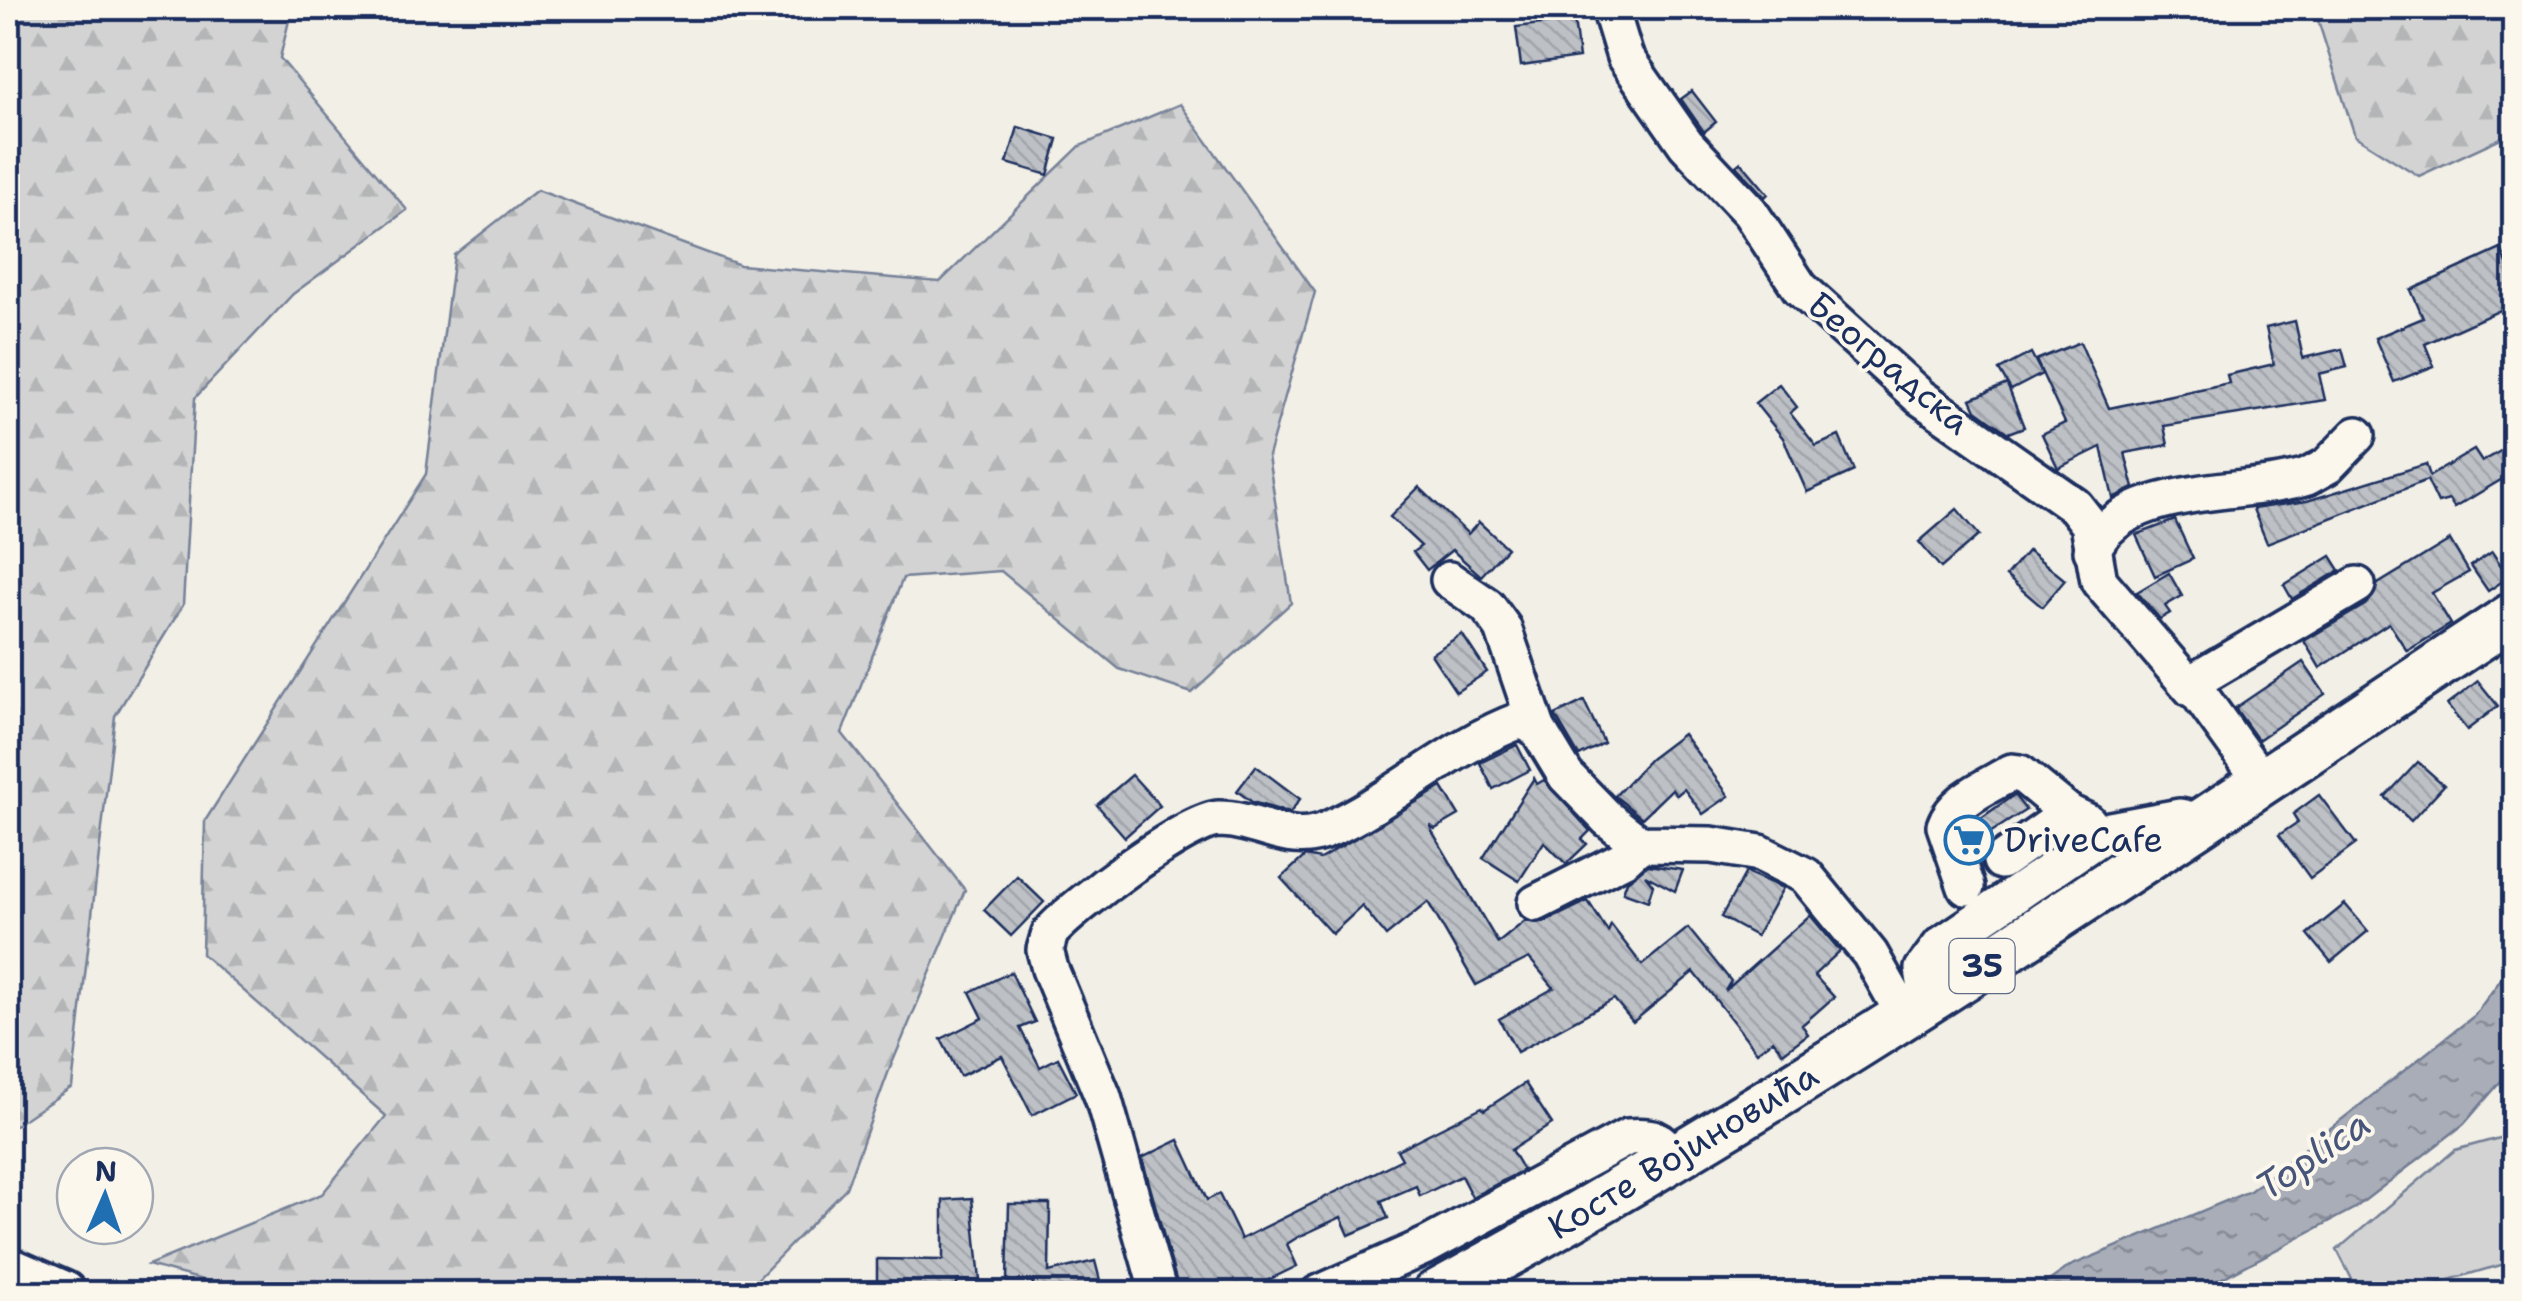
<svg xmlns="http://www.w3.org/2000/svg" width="2522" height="1301" font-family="'Shantell Sans',sans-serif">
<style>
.grass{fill:#d2d3d2;stroke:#768198;stroke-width:2.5}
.forest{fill:url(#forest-firs);stroke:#768198;stroke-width:2.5}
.water{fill:url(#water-ripples);stroke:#707b93;stroke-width:2.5}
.building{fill:url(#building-back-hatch);stroke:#1b2f5e;stroke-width:2.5}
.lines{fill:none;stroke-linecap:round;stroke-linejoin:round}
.minor-casing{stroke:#1b2f5e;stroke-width:42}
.major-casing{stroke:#1b2f5e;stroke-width:52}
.minor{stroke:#fbf7ec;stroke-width:35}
.major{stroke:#fbf7ec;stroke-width:45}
.labels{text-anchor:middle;stroke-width:8;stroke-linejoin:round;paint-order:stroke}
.shield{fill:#fbf7ec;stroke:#5e6b89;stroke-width:2.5}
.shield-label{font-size:32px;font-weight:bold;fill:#1b2f5e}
.street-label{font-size:35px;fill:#1b2f5e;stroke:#fbf7ec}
.poi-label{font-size:35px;fill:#1b2f5e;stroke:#fbf7ec;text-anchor:start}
.water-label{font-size:38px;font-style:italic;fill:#465579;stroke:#fbf7ec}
</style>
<defs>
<pattern id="forest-firs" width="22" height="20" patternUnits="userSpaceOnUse" patternTransform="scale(2.5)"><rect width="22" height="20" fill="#d2d3d2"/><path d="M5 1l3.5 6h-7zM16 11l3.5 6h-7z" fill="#b4b5b7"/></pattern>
<pattern id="water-ripples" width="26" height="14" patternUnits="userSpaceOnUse" patternTransform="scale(2.5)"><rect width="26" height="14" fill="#a9adb7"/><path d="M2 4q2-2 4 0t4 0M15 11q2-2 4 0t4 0" fill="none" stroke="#898d98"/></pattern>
<pattern id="building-back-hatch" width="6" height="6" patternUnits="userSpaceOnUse" patternTransform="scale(2.5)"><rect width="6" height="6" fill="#bdc0c4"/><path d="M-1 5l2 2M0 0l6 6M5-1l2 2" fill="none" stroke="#a2a5ab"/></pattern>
</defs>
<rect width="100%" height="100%" fill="#f2efe6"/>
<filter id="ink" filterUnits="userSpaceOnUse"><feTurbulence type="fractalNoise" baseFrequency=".01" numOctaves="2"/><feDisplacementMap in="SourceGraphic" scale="20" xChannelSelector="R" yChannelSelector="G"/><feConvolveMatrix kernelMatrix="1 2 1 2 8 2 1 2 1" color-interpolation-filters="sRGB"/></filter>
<g filter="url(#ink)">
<path class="grass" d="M2514,1134V1261L2404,1293H2359L2337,1250L2455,1150Z"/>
<g class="forest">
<path d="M8,8H292L280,58L407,210L293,294L195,398L183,605L115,716L72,1087L8,1130Z"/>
<path d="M2314,8H2514V132L2419,176L2355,136Z"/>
<path d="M1180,104L1315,292L1268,456L1291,603L1192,693L1119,669L1001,571L903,578L842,733L965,890L888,1073L846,1188L744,1293H250L148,1265L322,1194L386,1116L202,954L205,821L426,474L454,255L537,190L740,265L940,282L1080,146Z"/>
</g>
<path class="water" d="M2514,961V1066L2464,1124L2355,1208L2194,1293H2032L2070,1266L2250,1191L2474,1016Z"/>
<g class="building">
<path d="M1574,20L1579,58L1521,66L1516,27Z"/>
<path d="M1692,91L1716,122L1704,132L1681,99Z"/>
<path d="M1018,127L1058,139L1048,175L1007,163Z"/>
<path d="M1741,162L1768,194L1765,197L1736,166Z"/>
<path d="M2501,249L2514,280V304L2425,344L2434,366L2394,382L2375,338L2423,318L2411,290Z"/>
<path d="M2295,321L2303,358L2342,349L2347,367L2319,374L2325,400L2164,426L2168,445L2125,453L2134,488L2113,498L2101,447L2058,468L2042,434L2065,423L2036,360L2080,342L2109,408L2229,383L2227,375L2274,364L2266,328Z"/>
<path d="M2031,353L2042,374L2011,390L1999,370Z"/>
<path d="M1779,384L1797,407L1790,413L1816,446L1839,436L1854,471L1807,492L1783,438L1755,403Z"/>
<path d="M2007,384L2024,427L2008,433L1976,410L1971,399Z"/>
<path d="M2514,443V472L2454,508L2449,500L2438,503L2427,480L2267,543L2253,509L2307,501L2426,464L2430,476L2474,450L2482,462Z"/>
<path d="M1419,487L1468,534L1479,522L1507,548L1481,576L1452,550L1427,570L1413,552L1421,546L1390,517Z"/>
<path d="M1957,509L1979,535L1941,568L1919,542Z"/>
<path d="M2175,520L2193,559L2155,576L2136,535Z"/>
<path d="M2450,540L2469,572L2432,593L2451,624L2407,651L2389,623L2320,668L2304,641L2368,603L2378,584Z"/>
<path d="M2028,550L2065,580L2042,607L2006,576Z"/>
<path d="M2492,552L2509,577L2488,591L2471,566Z"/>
<path d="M2331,556L2340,570L2292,599L2284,585Z"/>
<path d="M2169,573L2182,596L2165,606L2170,613L2160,619L2137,592Z"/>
<path d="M1462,634L1487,672L1456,692L1431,654Z"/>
<path d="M2303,662L2325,694L2258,740L2235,708Z"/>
<path d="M2478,681L2498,706L2467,730L2447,705Z"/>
<path d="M1584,701L1604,743L1579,756L1555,715Z"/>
<path d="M1683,734L1729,796L1703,814L1684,789L1677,795L1672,789L1642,818L1615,796L1650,759Z"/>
<path d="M1517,745L1530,770L1493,789L1480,763Z"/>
<path d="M2418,762L2444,785L2411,821L2385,797Z"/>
<path d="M1256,766L1300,799L1290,813L1252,802L1237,791Z"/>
<path d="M1132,775L1160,806L1125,837L1097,805Z"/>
<path d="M1534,778L1537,784L1544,780L1590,831L1582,839L1587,844L1566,864L1544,842L1519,881L1483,858Z"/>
<path d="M1442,787L1459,815L1435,829L1431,826L1432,831L1498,943L1525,921L1545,922L1588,901L1608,932L1611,925L1642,965L1688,928L1731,981L1725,991L1810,915L1840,951L1814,975L1834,997L1802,1025L1808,1034L1783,1053L1773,1040L1757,1052L1694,972L1633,1022L1614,999L1517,1052L1499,1019L1554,988L1529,958L1476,985L1428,902L1386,936L1362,906L1332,934L1281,878L1305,856L1320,859Z"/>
<path d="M2014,795L2026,810L1985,836L1990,843L1980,862L1968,827Z"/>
<path d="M2319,795L2356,844L2310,878L2279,835L2298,822L2293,814Z"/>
<path d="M1648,865L1683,870L1675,891L1645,875L1653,885L1648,901L1623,892L1627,881Z"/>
<path d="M1746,872L1783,888L1756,936L1721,917Z"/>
<path d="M1017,876L1044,902L1011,936L984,910Z"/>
<path d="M2345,904L2368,931L2331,962L2308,934Z"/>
<path d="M1011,972L1035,1022L1020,1028L1040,1067L1058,1058L1076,1093L1032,1115L1002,1056L960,1076L941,1039L983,1018L970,992Z"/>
<path d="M1525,1083L1552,1124L1511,1150L1523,1170L1472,1197L1461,1176L1420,1196L1416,1186L1381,1201L1388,1218L1349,1235L1341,1217L1298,1237L1287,1244L1297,1266L1240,1294H1180L1142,1158L1179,1140L1207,1200L1219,1194L1241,1239L1402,1159L1397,1150L1482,1107L1484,1110Z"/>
<path d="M972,1198L980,1281H957V1294H877V1259L943,1260V1200Z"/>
<path d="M1009,1204H1050L1049,1272L1095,1261L1102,1288L1080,1294H1036L1032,1281H1007Z"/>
</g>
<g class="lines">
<g class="minor-casing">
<g id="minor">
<path d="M1610,8L1625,57L1686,144L1750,212L1800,288L1920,397L2075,506L2089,524L2099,581L2192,689"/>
<path d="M2092,551C2123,481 2244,497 2307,477L2327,466L2357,435"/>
<path d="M1449,580L1487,606L1503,628L1537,728L1566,776L1608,819L1640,844L1711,845L1760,853L1806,876L1870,954L1906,1018"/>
<path d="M2261,780L2191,683L2357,585"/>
<path d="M2001,861L2069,813L2088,822"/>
<path d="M1966,887L1945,826C1954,799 1989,786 2012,772L2020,773L2069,813"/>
<path d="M1536,903L1625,858L1640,844"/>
<path d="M1928,1002L1923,969L1941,945L2110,830L2180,817L2199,821"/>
<path d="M1159,1294L1103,1097L1050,969L1045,950L1050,933C1072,907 1187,820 1219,819C1260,819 1289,848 1329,829C1397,798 1450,746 1521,720L1537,728"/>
<path d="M1318,1294L1428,1245L1628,1137C1652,1135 1661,1137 1674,1158"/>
</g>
</g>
<g class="major-casing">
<g id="major">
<path d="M8,1270L63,1294"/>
<path d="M1435,1294C1810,1091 2159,849 2514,615"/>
</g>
</g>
<use href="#minor" class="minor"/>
<use href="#major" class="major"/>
</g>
</g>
<defs>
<g id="supermarket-ring" transform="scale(2.5)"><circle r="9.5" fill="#fbf7ec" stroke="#1f6fb2" stroke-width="1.5"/><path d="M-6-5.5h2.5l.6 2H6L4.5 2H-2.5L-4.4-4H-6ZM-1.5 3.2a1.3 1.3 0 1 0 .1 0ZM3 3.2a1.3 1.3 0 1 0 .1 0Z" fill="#1f6fb2"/></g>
</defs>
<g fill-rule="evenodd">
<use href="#supermarket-ring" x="1969" y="840"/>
</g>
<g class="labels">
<rect class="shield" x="1949.5" y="939" width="65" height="54" rx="8"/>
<g class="shield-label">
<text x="1982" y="977">35</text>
</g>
<g class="street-label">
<text transform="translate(1889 363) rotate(40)" y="12">Београдска</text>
<text transform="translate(1683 1151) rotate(-31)" y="12">Косте Војиновића</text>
</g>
<g class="poi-label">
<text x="2004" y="852">DriveCafe</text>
</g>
<g class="water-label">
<text transform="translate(2313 1155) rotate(-34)" y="13">Toplica</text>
</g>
</g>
<rect width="2522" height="1301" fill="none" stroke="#fbf7ec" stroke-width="40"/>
<rect x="20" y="20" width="2482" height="1261" fill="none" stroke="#1b2f5e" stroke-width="4" filter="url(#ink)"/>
<g transform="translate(105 1196) rotate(2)"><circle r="48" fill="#fbf7ec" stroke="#a1a7b3" stroke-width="2.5"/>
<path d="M0-8L18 38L0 25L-18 38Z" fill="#1f6fb2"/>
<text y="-15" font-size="28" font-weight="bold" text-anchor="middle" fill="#1b2f5e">N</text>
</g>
</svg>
